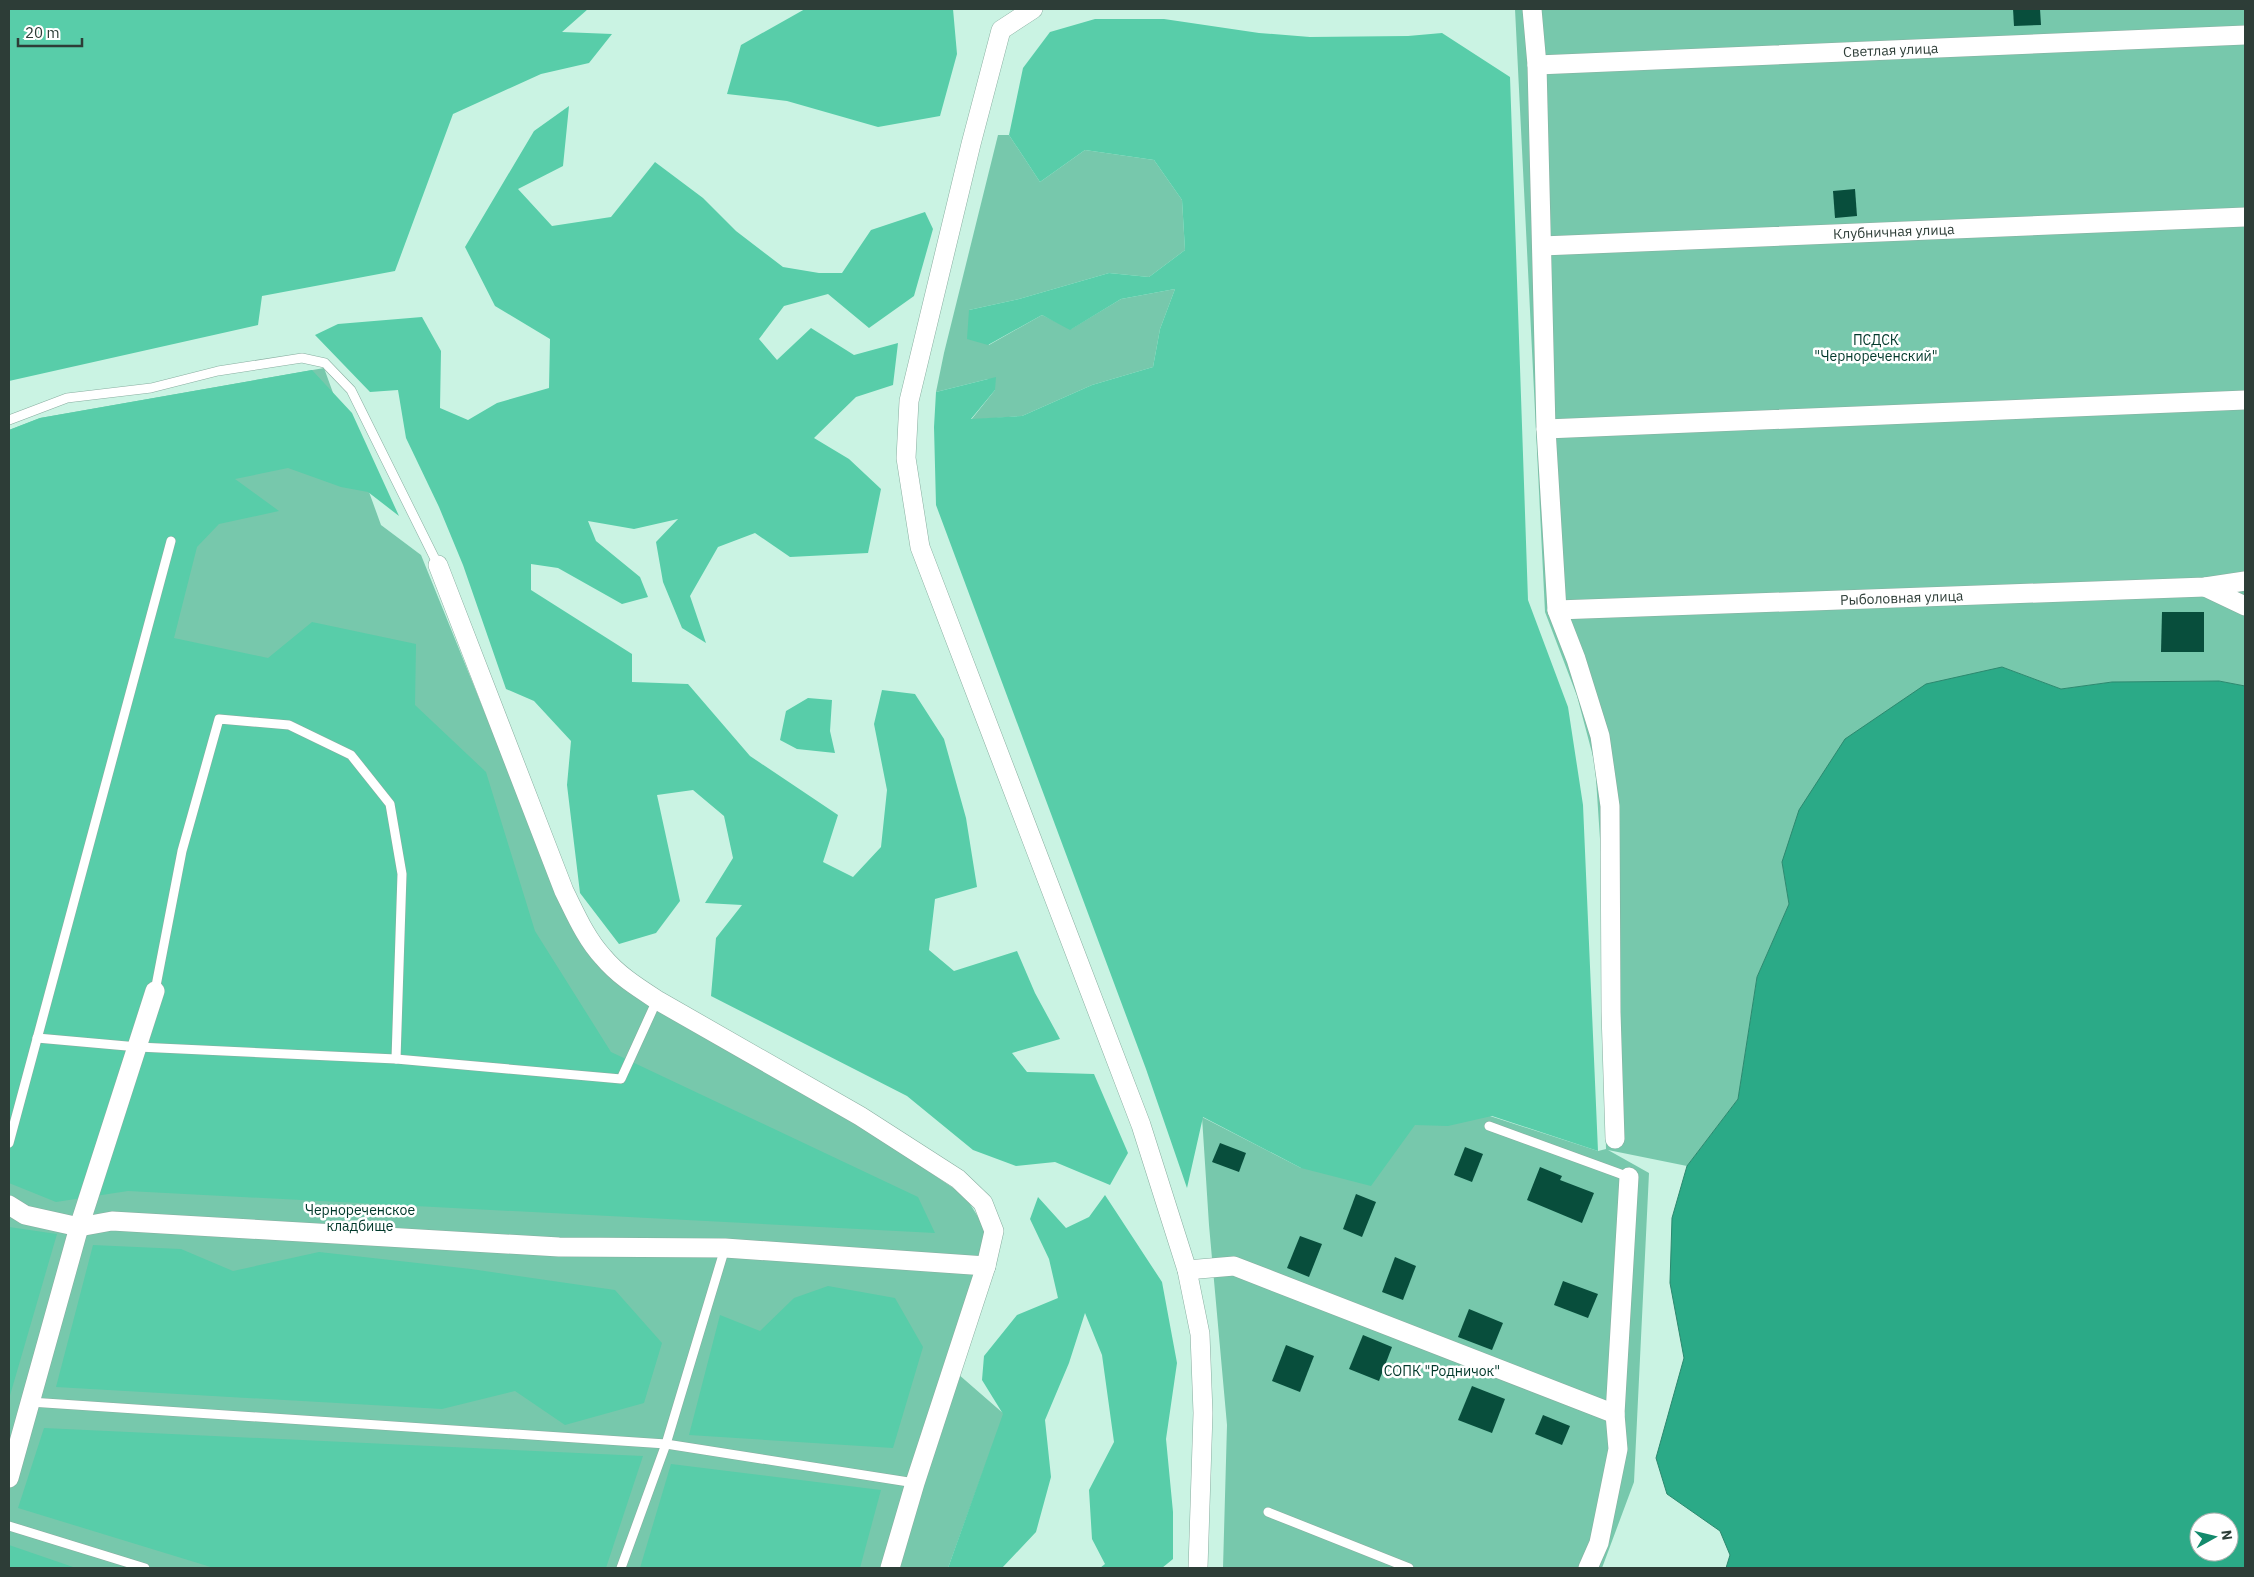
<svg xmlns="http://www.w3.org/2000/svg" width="2254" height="1577" font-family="'IBM Plex Sans',sans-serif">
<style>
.green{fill:#77c8ac}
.forest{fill:#58cda9}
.water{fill:#2baa87;stroke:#2c896f;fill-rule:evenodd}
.building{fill:#084e3c}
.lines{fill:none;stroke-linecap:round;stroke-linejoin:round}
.service-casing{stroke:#88aea0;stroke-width:10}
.minor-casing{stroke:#88aea0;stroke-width:20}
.service{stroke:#fff;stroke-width:9}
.minor{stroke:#fff;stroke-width:19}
.labels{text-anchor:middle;stroke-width:5;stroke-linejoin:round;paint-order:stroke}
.street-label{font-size:14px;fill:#2d3d37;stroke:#fff}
.park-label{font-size:14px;fill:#02392b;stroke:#fff}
</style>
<rect width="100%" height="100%" fill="#caf3e3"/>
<g class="green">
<path d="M1515,9H2245V686L2219,681L2112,682L2061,689L2002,667L1782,862L1789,904L1757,977L1738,1099L1687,1166L1608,1150L1649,1173L1634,1482L1602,1568H1223L1227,1425L1209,1225L1202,1117L1301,1168L1407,1089L1598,1151L1606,1149L1601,854L1595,764L1577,696L1545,612Z"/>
<path d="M998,135H1009L1040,182L1085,150L1154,160L1182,200L1185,250L1149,277L1109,273L1019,299L969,310L989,345L1042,315L1071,329L1121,299L1175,289L1160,329L1153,367L1092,385L1022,416L971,420L995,390L988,379L936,392L944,353Z"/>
<path d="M324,368L381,525L421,555L559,896L595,958L860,1125L965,1196L987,1231L950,1367L1004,1414L948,1568H9V430L40,418Z"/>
</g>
<g class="forest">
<path d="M9,9H588L562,32L612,34L589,63L541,74L453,114L395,271L262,296L258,325L9,381Z"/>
<path d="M805,9H953L957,54L940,116L878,127L787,101L727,94L741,45Z"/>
<path d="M1095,19H1164L1259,33L1310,37L1408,36L1442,33L1510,77L1528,600L1568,707L1583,805L1598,1151L1492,1116L1448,1126L1415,1125L1371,1186L1301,1168L1203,1117L1187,1188L1146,1069L936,505L934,427L936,392L996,377L995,390L971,419L1022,416L1092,385L1153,367L1160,329L1175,289L1121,299L1070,330L1042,315L988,345L967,339L969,310L1019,299L1109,273L1149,277L1185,250L1182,200L1154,160L1085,150L1040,182L1009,135L1023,68L1050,32Z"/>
<path d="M569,106L563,166L518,189L552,226L611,217L655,162L703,198L736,231L783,267L819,273H842L871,230L925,212L933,229L914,296L869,328L828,294L784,306L759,339L777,360L811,328L854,355L898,343L893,385L856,397L814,438L849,459L881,489L868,553L790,557L755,533L718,547L690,596L706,643L682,628L663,582L656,542L678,519L634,529L588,521L596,541L640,577L648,597L622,604L558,568L531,564V590L632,654V682L688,684L750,756L838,815L823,862L853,877L881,847L887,790L874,724L882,690L915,694L944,739L966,818L977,887L935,899L929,950L954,971L1017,951L1035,993L1060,1039L1012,1053L1027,1072L1094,1074L1128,1153L1110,1185L1055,1162L1016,1166L973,1150L907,1096L711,996L716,938L742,905L705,903L733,858L724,816L693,790L657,795L680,901L656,933L619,944L580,893L567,785L571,741L534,701L506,689L463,565L439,507L406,438L398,390L370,392L315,335L338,324L422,317L441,351L440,408L468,420L497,403L549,388L550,339L495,306L465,247L534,131Z"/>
<path d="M312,370L352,413L399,516L368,492L341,487L288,468L235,479L279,511L219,524L197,547L174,638L268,658L312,622L416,644L415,705L486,772L535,931L611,1052L918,1197L935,1233L128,1191L56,1202L9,1183V430L40,418Z"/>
<path d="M808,698L832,700L830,731L835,753L797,749L780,740L786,711Z"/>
<path d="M1105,1195L1162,1282L1177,1363L1166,1439L1173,1512V1559L1162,1568H1100L1105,1564L1092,1539L1089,1490L1114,1442L1102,1355L1085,1313L1069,1363L1045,1420L1051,1477L1036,1532L1002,1568H948L1003,1414L982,1380L984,1356L1017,1315L1058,1298L1049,1259L1030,1219L1038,1197L1066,1228L1089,1217Z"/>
<path d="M9,1227L57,1234L9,1399Z"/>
<path d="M93,1245L181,1249L233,1271L319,1252L471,1269L615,1290L662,1343L644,1403L565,1425L515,1391L442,1409L56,1387Z"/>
<path d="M828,1286L895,1298L923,1347L893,1448L689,1435L720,1315L760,1331L794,1298Z"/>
<path d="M44,1428L643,1456L606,1568H214L18,1508Z"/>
<path d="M671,1464L881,1490L860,1568H640Z"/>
<path d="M9,1545L76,1568H9Z"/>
</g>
<path class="water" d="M2002,667L2061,689L2112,682L2219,681L2245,686V1568H1726L1730,1555L1720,1531L1667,1494L1656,1458L1684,1358L1670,1283L1672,1218L1687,1166L1738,1099L1757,977L1789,904L1782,862L1799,810L1845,739L1926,684ZM2199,1522H2229V1552H2199Z"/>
<g class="building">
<path d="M2013,9H2040L2041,25L2014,26Z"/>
<path d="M1855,189L1857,216L1835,218L1833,191Z"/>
<path d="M2162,612H2204V652H2161Z"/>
<path d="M1220,1143L1246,1153L1239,1172L1212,1162Z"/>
<path d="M1465,1147L1483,1154L1472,1182L1454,1175Z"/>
<path d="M1540,1167L1562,1176L1560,1180L1594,1193L1582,1223L1527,1200Z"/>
<path d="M1356,1194L1376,1202L1362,1237L1343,1229Z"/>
<path d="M1300,1236L1322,1244L1309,1277L1287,1268Z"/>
<path d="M1395,1257L1416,1266L1403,1300L1382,1292Z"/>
<path d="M1563,1281L1598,1294L1588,1318L1554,1305Z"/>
<path d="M1469,1309L1503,1323L1492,1350L1458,1337Z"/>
<path d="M1363,1335L1392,1347L1379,1381L1349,1369Z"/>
<path d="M1286,1345L1314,1356L1300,1392L1272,1381Z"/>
<path d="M1472,1386L1505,1399L1492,1433L1458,1420Z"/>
<path d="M1543,1415L1570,1426L1562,1445L1535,1434Z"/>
</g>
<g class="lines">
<g class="service-casing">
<g id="service">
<path d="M9,420L67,398L151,388L218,371L302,358L325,363L351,390L438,565"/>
<path d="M155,991L182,851L219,719L289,725L351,755L390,804L402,874L396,1059"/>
<path d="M37,1038L138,1047L396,1059L621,1079L657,1000"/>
<path d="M1489,1126L1629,1177"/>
<path d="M9,1143L171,541"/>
<path d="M30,1402L666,1444L915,1483"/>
<path d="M1268,1512L1409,1568"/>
<path d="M9,1526L145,1568"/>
<path d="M621,1568L666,1444L725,1248"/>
</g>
</g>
<g class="minor-casing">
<g id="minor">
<path d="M1033,9L1001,30L971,144L909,401L906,458L920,547L1141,1125L1187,1270L1200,1334L1203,1413L1198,1568"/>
<path d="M1532,9L1537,65L1546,429L1557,610L1576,659L1600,736L1610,806L1611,1012L1615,1139"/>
<path id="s1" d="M1537,65L2245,35"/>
<path id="s2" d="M1542,246L2245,217"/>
<path d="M1546,429L2245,400"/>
<path d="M438,565L564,891C575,913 586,939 603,957C618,975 637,987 657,1000L860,1116L958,1179L983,1203L994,1231L986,1266L915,1483L890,1568"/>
<path d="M2205,587L2245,606"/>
<path id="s3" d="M1557,610L2205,587L2245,581"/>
<path d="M9,1205L25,1215L79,1227L112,1221L559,1247L725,1248L986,1266"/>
<path d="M1187,1270L1234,1266L1615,1414"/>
<path d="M9,1478L79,1227L155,991"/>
<path d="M1588,1568L1599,1543L1618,1449L1615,1414L1629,1177"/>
</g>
</g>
<use href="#service" class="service"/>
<use href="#minor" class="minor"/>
</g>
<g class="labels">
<g class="street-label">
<text dy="5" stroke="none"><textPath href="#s1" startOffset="354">Светлая улица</textPath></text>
<text dy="5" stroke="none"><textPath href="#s2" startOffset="352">Клубничная улица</textPath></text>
<text dy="5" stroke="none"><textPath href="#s3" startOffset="345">Рыболовная улица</textPath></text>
</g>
<g class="park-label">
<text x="1876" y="345">ПСДСК<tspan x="1876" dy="16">"Чернореченский"</tspan></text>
<text x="360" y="1215">Чернореченское<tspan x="360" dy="16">кладбище</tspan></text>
<text x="1442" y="1376">СОПК "Родничок"</text>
</g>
</g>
<rect width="2254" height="1577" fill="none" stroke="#2d3d37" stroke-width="20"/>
<g transform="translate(2214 1537) rotate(82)"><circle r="24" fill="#ffffff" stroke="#abb1af"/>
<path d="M0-4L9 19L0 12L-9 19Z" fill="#138a6c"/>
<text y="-8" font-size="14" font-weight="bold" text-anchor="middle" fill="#2d3d37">N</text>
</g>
<path d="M18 38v8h64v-8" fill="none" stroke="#2d3d37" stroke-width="2.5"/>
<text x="25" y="38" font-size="15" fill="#2d3d37" stroke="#ffffff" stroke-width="4" paint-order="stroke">20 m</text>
</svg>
